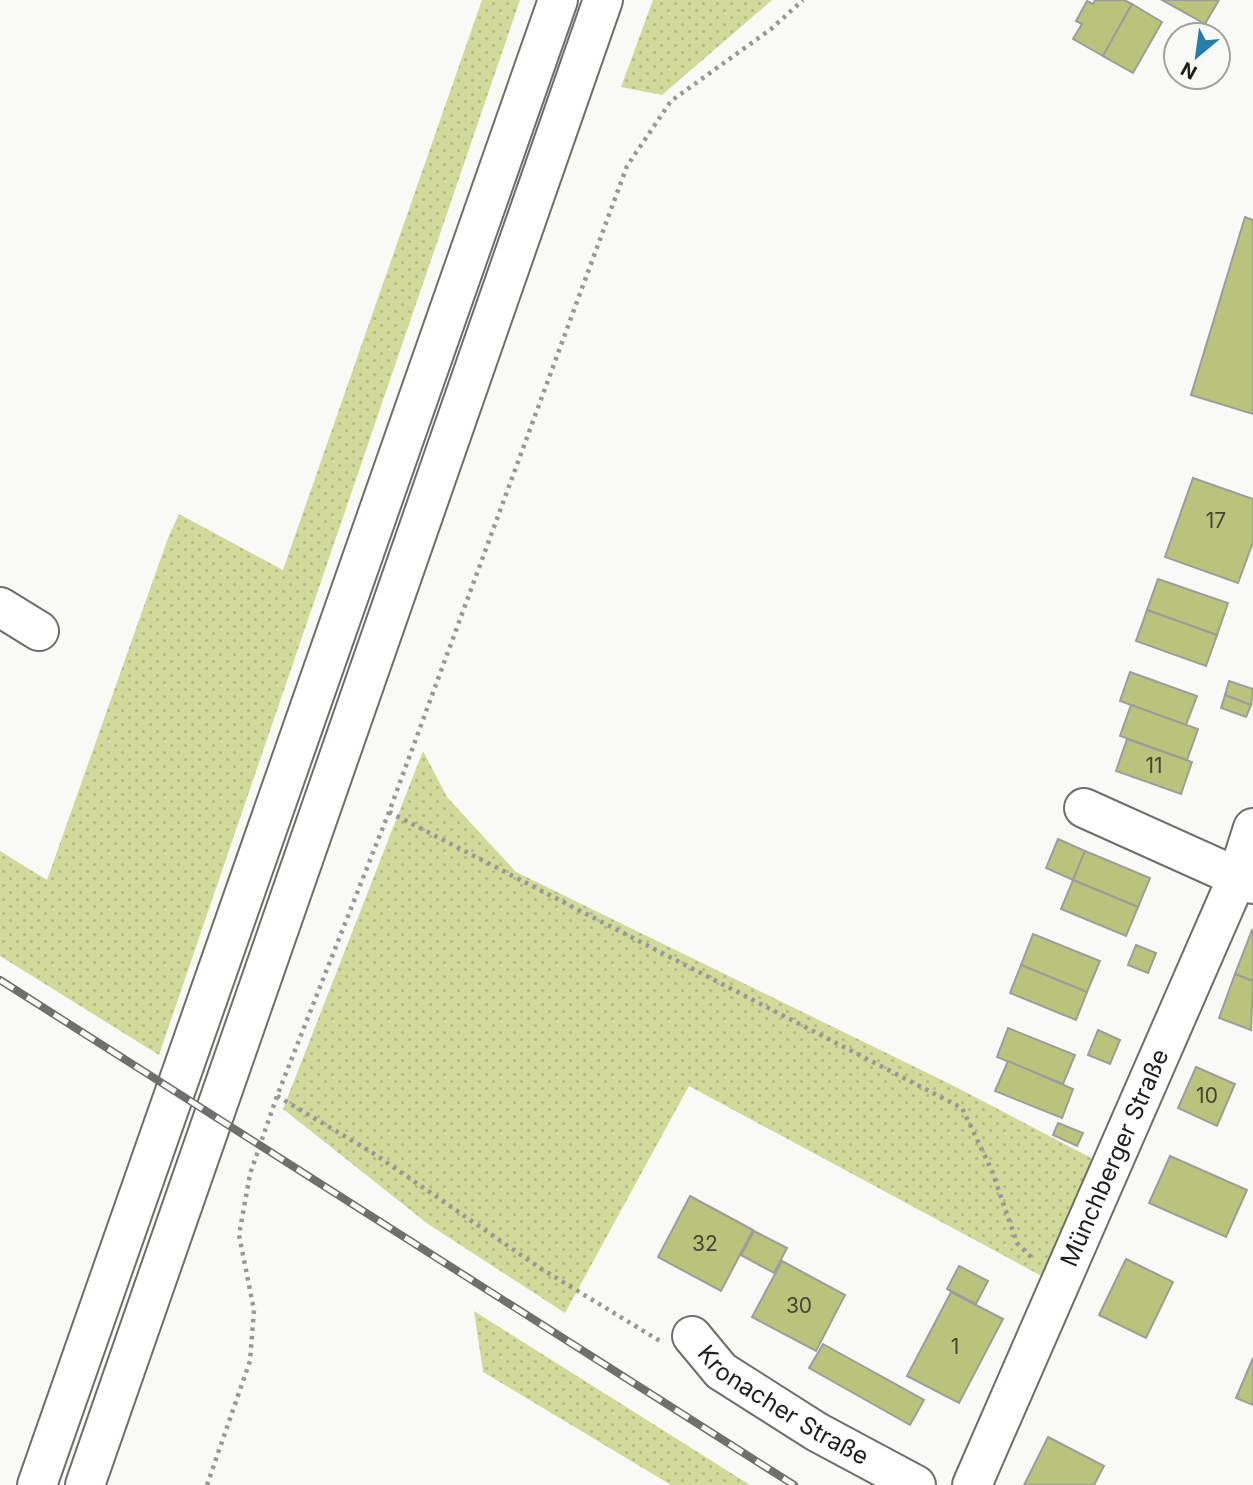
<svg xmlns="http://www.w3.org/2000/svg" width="1253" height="1485" font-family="Inter,sans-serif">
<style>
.grass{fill:url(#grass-dots)}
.building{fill:#bac37b;stroke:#9d9d99;stroke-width:2}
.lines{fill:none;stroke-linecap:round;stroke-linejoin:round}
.minor-casing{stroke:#6e6f6b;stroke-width:42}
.highway-casing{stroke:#6e6f6b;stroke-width:42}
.path{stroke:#989996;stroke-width:4.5;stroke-dasharray:3.5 5;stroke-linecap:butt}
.minor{stroke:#fff;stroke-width:38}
.highway{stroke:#fff;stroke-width:38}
.rail-casing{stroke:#6f6f6d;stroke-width:8}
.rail{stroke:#f9faf6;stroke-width:5;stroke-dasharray:16;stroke-linecap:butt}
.labels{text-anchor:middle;stroke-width:6;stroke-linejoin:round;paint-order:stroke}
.number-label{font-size:21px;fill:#444634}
.street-label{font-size:24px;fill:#1d1d1c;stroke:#f9faf6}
</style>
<defs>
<pattern id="grass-dots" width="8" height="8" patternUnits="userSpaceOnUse" patternTransform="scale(1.75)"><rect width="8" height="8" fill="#d1da9a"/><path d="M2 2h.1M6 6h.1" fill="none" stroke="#b3bb84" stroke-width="1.8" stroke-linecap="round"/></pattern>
</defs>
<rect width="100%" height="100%" fill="#f9faf6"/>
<g class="grass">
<path d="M482,0H520L159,1055L0,956V851L47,880L168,538L179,514L283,570Z"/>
<path d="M653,0H772L662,95L621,87Z"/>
<path d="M423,751L447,797L516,872L952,1085L1097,1161L1047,1279L689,1086L565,1313L428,1224L283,1109Z"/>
<path d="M474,1311L750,1485H671L483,1372Z"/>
</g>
<g class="building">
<path d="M1095,0H1124L1132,4L1103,56L1073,39L1082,24L1076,21L1087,1L1093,4Z"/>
<path d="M1162,0H1219L1205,24Z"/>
<path d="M1132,4L1162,22L1133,73L1103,56Z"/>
<path d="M1245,217L1253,220V414L1191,395Z"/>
<path d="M1193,478L1253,499V542L1238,583L1165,557Z"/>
<path d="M1158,579L1228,603L1217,635L1147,610Z"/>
<path d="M1147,610L1217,635L1206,666L1136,641Z"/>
<path d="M1130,672L1197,696L1186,725L1120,701Z"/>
<path d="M1229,681L1253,689L1251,705L1225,695Z"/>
<path d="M1225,695L1251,705L1246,717L1221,708Z"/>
<path d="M1131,705L1198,729L1187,760L1120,736Z"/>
<path d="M1127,739L1192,762L1181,794L1116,771Z"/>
<path d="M1058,839L1085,851L1073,880L1046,868Z"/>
<path d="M1085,851L1150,878L1138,907L1073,880Z"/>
<path d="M1073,880L1138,907L1126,936L1061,909Z"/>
<path d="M1252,930L1253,931V981L1235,974Z"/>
<path d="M1033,934L1100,961L1087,992L1021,965Z"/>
<path d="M1136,945L1156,953L1148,973L1128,965Z"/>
<path d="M1021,965L1087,992L1076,1020L1010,993Z"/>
<path d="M1235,974L1253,981L1251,1030L1219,1018Z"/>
<path d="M1008,1028L1075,1055L1063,1084L997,1057Z"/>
<path d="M1098,1030L1120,1040L1110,1064L1088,1055Z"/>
<path d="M1008,1061L1073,1089L1062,1118L995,1091Z"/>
<path d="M1196,1067L1235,1084L1217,1126L1178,1108Z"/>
<path d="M1058,1123L1083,1133L1077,1146L1053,1135Z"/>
<path d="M1170,1156L1247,1190L1226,1237L1149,1203Z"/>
<path d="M690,1196L753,1230L721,1291L658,1257Z"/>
<path d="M754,1231L787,1248L774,1273L741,1255Z"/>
<path d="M1126,1259L1173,1282L1146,1338L1099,1315Z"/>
<path d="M782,1261L845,1295L816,1351L752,1317Z"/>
<path d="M959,1266L988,1281L976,1304L947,1289Z"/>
<path d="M951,1292L1003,1319L959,1403L907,1376Z"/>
<path d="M823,1344L924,1400L910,1425L809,1368Z"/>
<path d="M1253,1358V1405L1236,1398Z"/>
<path d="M1048,1437L1104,1466L1094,1485H1024Z"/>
</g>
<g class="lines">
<g class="minor-casing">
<g id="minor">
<path d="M0,607L39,631"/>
<path d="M1084,808L1253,884"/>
<path id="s1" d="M692,1336L721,1371L817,1432L916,1485"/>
<path id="s2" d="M972,1485L1237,878L1253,828"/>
</g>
</g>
<g class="highway-casing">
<g id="highway">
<path d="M37,1485L558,0"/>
<path d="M85,1485L603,0"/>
</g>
</g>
<g class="path">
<path d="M389,812L962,1108L992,1171L1017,1243L1034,1260"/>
<path d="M277,1096L373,1153L540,1268L660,1341"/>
<path d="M207,1485L250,1361L254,1310L239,1235L250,1174L277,1096L389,812L627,166L671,101L771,29L803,0"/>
</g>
<use href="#minor" class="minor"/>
<use href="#highway" class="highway"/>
<g class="rail-casing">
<path id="rail" d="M0,980L794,1485"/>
</g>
<use href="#rail" class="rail"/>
</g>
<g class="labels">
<g class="number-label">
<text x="1216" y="528">17</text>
<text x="1154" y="773">11</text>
<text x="1207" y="1103">10</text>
<text x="705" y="1251">32</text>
<text x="799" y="1313">30</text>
<text x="955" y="1354">1</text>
</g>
<g class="street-label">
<text dy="8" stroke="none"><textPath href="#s2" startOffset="357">Münchberger Straße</textPath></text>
<text dy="8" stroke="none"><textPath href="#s1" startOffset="116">Kronacher Straße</textPath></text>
</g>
</g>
<g transform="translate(1197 56) rotate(209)"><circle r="33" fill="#f9faf6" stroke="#a1a29f" stroke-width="2"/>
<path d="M0-5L12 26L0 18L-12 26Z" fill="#277ead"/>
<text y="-10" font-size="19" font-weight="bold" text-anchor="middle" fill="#1d1d1c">N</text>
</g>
</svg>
